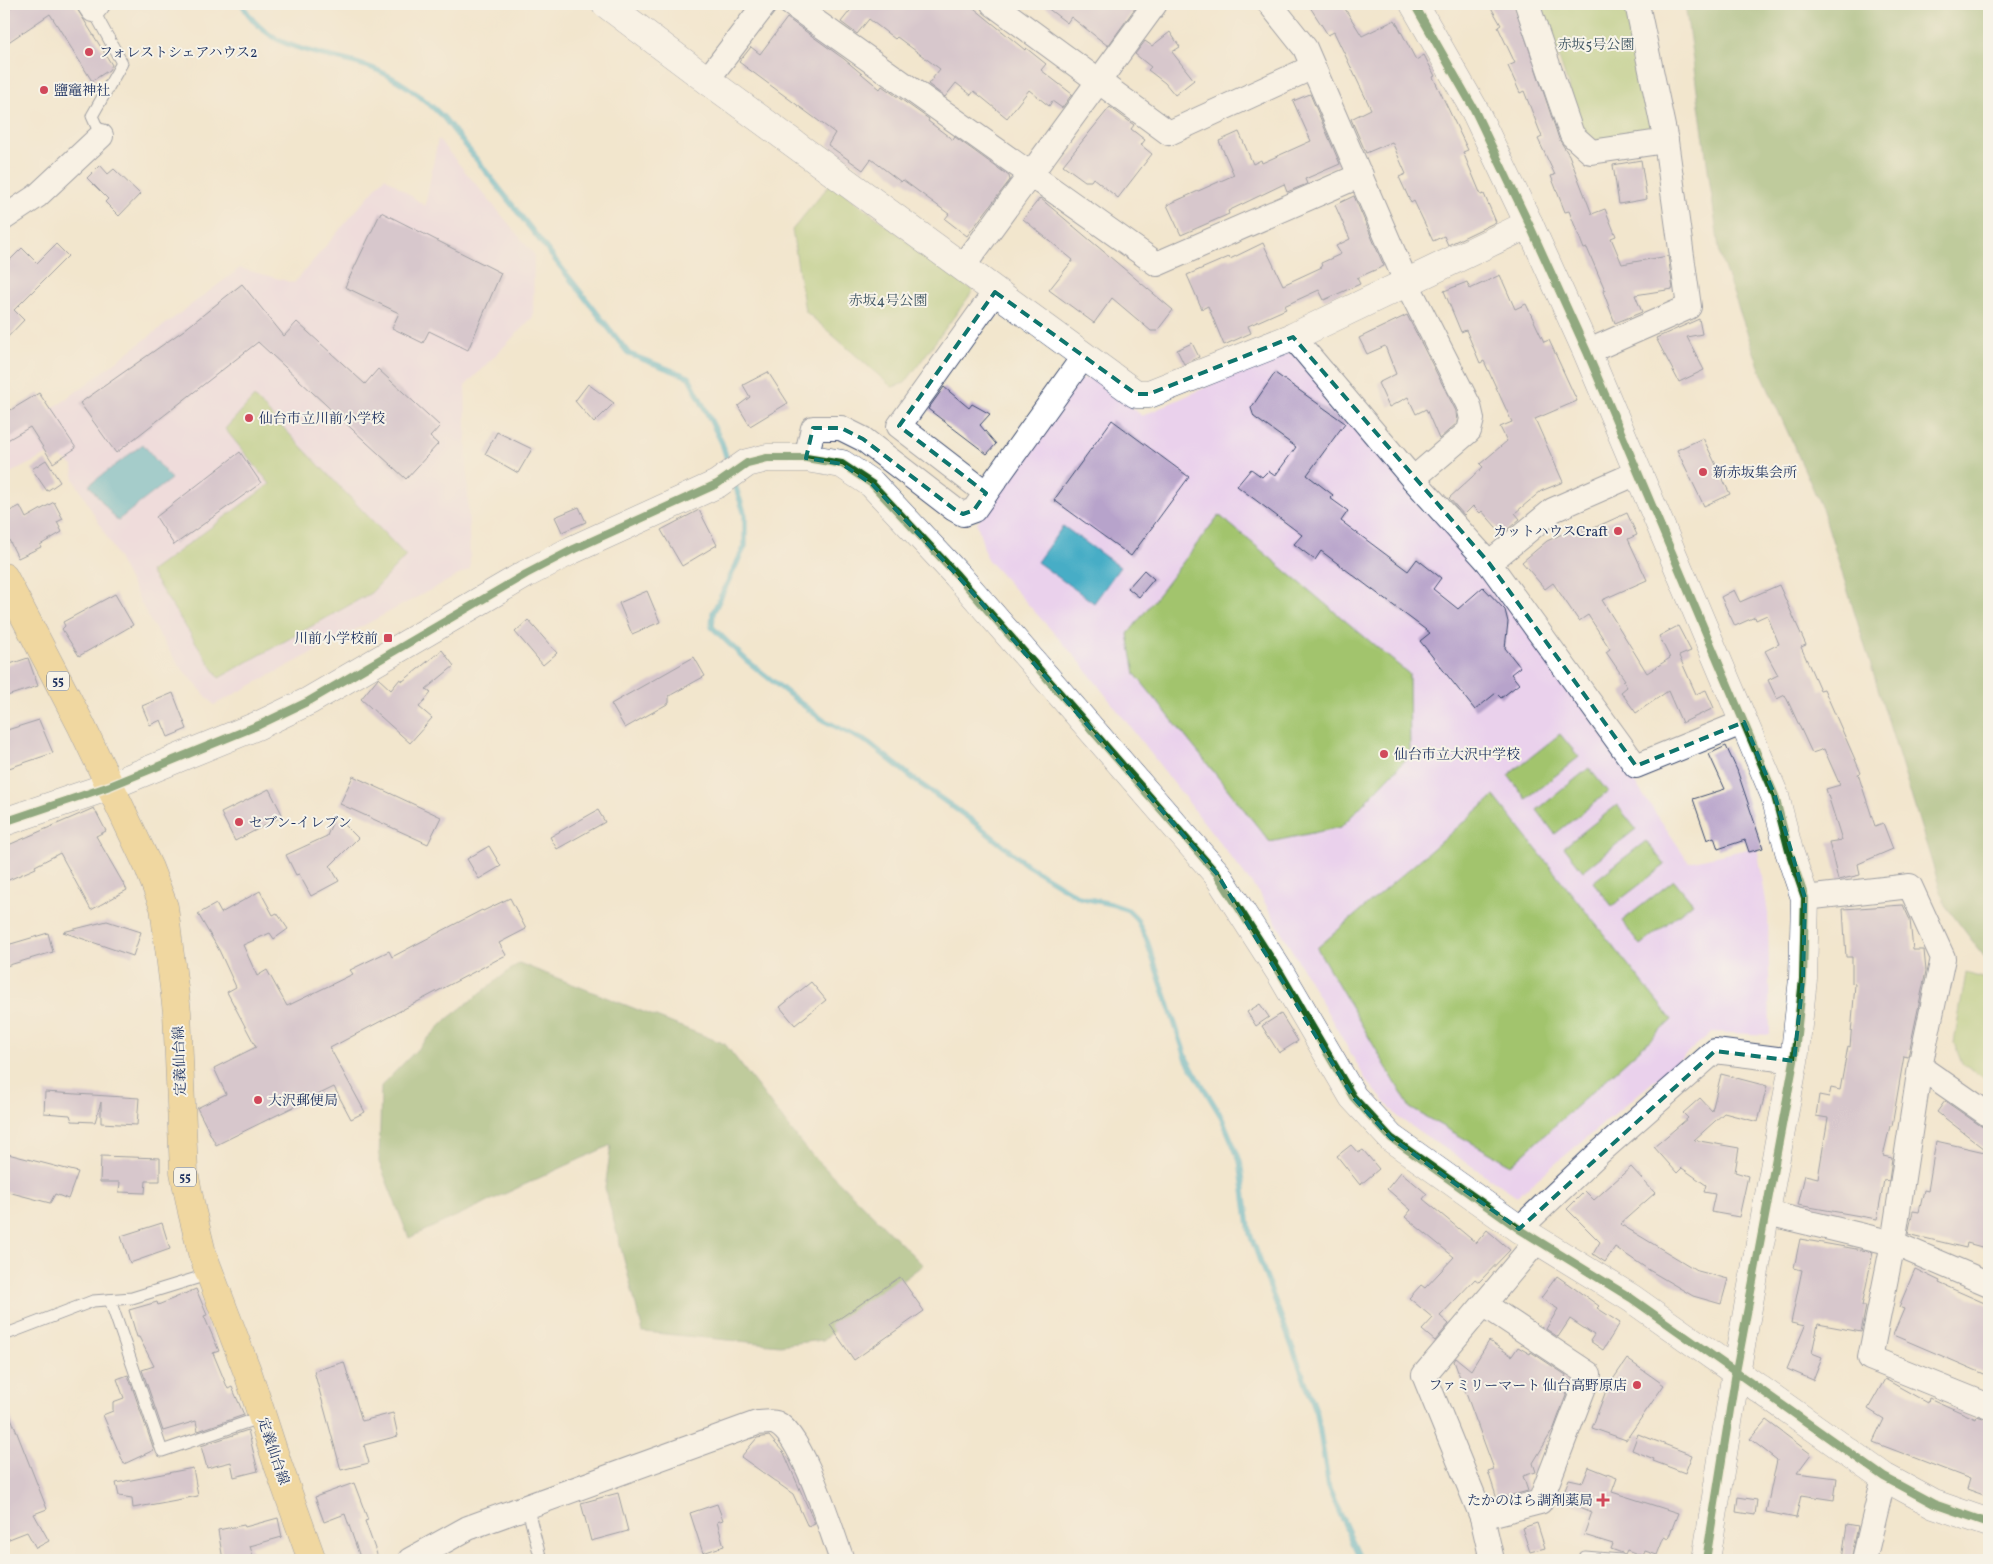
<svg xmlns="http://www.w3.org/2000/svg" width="1993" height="1564" font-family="Vollkorn,'Noto Serif JP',serif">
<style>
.built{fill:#ead1ec}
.green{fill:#a2c46d;stroke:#5e7a66}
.forest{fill:#81aa60;stroke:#4e6c5f}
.water{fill:#46adc6;stroke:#306e92}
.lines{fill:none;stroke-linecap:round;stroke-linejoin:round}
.stream{stroke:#46adc6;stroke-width:5.5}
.building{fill:#b7a3cb}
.service-casing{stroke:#3b4a6f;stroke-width:13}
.minor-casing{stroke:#3b4a6f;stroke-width:26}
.tertiary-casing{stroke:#3b4a6f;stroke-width:29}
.primary-casing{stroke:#3b4a6f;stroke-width:29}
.service{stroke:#fff;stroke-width:11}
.minor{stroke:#fff;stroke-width:24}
.tertiary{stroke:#fff;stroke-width:28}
.primary{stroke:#edc569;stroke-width:28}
.cycleway-casing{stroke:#f7f3e8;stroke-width:11}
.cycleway{stroke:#1b5e20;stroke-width:8}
.marked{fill:none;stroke:#0f766e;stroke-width:4;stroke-dasharray:10 6;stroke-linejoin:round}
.poi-dot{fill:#d1495b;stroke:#f7f3e8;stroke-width:2}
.labels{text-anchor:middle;stroke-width:4;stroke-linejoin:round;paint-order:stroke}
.shield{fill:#f7f3e8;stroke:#5d6a87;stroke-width:1}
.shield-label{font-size:12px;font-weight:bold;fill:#1b2f5e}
.park-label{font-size:14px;fill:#3d5462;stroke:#f7f3e8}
.poi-label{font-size:14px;fill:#1b2f5e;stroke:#f7f3e8;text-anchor:start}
.street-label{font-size:14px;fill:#1b2f5e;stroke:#f7f3e8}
</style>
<rect width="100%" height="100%" fill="#f7f3e8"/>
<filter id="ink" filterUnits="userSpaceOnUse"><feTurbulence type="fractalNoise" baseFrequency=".02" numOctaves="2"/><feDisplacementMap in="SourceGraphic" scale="10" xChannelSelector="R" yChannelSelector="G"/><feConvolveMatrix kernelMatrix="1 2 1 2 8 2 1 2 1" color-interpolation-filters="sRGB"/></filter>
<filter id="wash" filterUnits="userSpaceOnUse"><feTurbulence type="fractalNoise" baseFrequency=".0096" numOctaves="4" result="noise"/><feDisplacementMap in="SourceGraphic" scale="20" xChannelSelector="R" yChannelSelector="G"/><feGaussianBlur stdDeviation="1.12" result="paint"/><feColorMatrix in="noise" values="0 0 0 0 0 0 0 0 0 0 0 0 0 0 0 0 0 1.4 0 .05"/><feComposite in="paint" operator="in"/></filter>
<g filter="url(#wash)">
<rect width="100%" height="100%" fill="#f2e6cd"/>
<g class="built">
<path d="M438,139L534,254L533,317L465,386L470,569L214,705L178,664L150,621L112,546L74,479L73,466L53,452L4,476V433L61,403L240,268L294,283L385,177L425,206Z"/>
<path d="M1284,352L1297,355L1508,597L1689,862L1757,847L1768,913L1770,1035L1712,1032L1517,1196L1399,1118L1366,1080L1261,896L1080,662L987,559L977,523L1079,380L1096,376L1142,416Z"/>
</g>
<g class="green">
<path d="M1541,4H1629L1653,124L1645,135L1597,141L1584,133Z"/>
<path d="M831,183L973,291L905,383L892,387L805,311L792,230Z"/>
<path d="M254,397L406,556L371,593L219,678L150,572L270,484L225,429Z"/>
<path d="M1219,515L1409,674L1410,755L1341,827L1270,842L1135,674L1128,634Z"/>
<path d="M1560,734L1579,757L1526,799L1508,775Z"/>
<path d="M1589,768L1608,792L1555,834L1537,810Z"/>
<path d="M1494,796L1672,1020L1511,1165L1410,1108L1317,948Z"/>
<path d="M1617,805L1636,829L1583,871L1564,847Z"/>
<path d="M1646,841L1665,865L1612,906L1593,882Z"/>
<path d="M1674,880L1693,903L1640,945L1622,921Z"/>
<path d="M1966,973L1989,980V1081L1962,1064L1954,1043Z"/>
</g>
<g class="forest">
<path d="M1685,4H1989V963L1945,905L1823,511L1762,375L1720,256Z"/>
<path d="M519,963L725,1044L804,1147L923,1265L823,1340L780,1345L643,1332L605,1188L611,1145L409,1238L379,1162L381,1086L447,1019Z"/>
</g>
<g class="water">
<path d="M143,444L171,479L117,521L89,485Z"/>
<path d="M1063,526L1120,567L1094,603L1037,562Z"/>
</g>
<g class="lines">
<g class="stream">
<path d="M242,4C269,54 324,51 372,68C400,79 423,97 444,118L629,354L689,377L722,443L729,466"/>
<path d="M734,482L745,515V546L713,613L712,627L746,660L799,702L823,720L869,743L919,783L970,819L1027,865L1079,897L1111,904L1128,910L1136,918L1146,938L1187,1060L1221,1116L1240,1161L1250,1234L1317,1413L1329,1489L1361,1560"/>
</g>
</g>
<g id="blocks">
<g class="building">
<path d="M16,4H74L112,65L109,70L92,81L50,14L4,45V12Z"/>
<path d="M848,4H969L1025,50L1026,48L1046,64L1041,70L1072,94L1062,108L1052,101L1049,106L1029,90L1007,118L974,91L971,95L956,83L945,97L928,84L940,69L897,37L895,39L869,19L857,34L841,22L853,7Z"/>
<path d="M1042,4H1138L1108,46L1071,17L1067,23Z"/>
<path d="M1308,4H1342L1362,36L1395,20L1416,60L1424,55L1435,76L1433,77L1468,150L1463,152L1481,195L1484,194L1496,222L1448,245L1444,236L1433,241L1414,201L1411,203L1399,177L1406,174L1392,142L1366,153L1351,119L1371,109L1334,32L1328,35Z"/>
<path d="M1489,4H1514L1559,139L1569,155L1592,214L1605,209L1616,236L1611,238L1622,264L1668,256L1673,289L1635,295L1642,312L1615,323L1603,291L1605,290L1587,248L1584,249L1569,211L1565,212L1551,176L1555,175L1538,139L1542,137L1524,91L1520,93L1508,66L1515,63L1498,27L1501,25Z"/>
<path d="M787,18L844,59L880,89L882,86L929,119L928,121L953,140L955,137L1009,176L1010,180L967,236L945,219L949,214L903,180L901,182L871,159L863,170L828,145L835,133L739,62L751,47L760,54Z"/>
<path d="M1170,32L1180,47L1172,52L1194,80L1175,95L1165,83L1148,70L1151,67L1135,54L1145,41L1152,46Z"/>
<path d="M1310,94L1340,164L1305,179L1307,184L1287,192L1284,184L1228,211L1229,214L1181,235L1167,205L1234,175L1219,141L1239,132L1253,164L1261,160L1262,163L1311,141L1293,101Z"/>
<path d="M1110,107L1134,125L1131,129L1145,140L1141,145L1152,154L1118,198L1093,178L1091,181H1085L1063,165Z"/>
<path d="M1641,160L1647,199L1619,204L1613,165Z"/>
<path d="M100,165L108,174L114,169L140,194L119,216L105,202L108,199L87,178Z"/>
<path d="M1354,196L1384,266L1357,278L1360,284L1324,300L1319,290L1284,306L1286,309L1248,326L1251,333L1224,345L1208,306L1202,309L1187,275L1229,257L1230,259L1263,243L1283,285L1322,267L1321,263L1341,254L1336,246L1350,239L1335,205Z"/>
<path d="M1040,198L1173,310L1157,331H1151L1112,298L1094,323L1049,290L1073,260L1023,219Z"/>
<path d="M381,212L501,273L468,350L429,331L423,343L392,328L399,313L345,287Z"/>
<path d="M56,244L68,256L14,310L24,320L4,341V266L22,248L37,263Z"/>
<path d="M1500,275L1515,309L1526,304L1544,342L1549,340L1577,401L1535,419L1563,482L1541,491L1515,513L1520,519L1502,534L1482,511L1480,513L1473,506L1464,515L1449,498L1483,467L1480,464L1507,441L1500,427L1512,422L1484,361L1480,363L1466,330L1461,332L1444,291L1467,282L1470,289Z"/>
<path d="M242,284L284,336L297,322L365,384L378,369L440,426L430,437L438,444L406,479L258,342L116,453L80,403L184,330Z"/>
<path d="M1407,315L1456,411L1457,423L1439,439L1426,409L1416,414L1408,397L1389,407L1378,383L1396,374L1385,346L1367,354L1359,338Z"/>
<path d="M1699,319L1702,334L1687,337L1704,370L1679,382L1656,338Z"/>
<path d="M1192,343L1199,357L1184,364L1177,350Z"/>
<path d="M768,372L788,403L750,426L738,406L750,397L743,385Z"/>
<path d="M1275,373L1345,423L1307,475L1333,495L1330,498L1348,511L1341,521L1408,571L1417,559L1441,578L1433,589L1458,609L1483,587L1505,610L1508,622L1505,648L1520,667L1511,674L1519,684L1501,698L1496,693L1475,710L1420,641L1430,633L1321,551L1315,560L1294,544L1302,535L1237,486L1251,469L1262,477L1268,471L1275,476L1296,447L1254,417L1251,408Z"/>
<path d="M588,384L614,403L594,423L575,401Z"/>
<path d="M944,387L969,408L972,404L990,414L980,425L996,444L987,454L928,409Z"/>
<path d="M39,393L76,448L53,463L30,427L4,442V414Z"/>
<path d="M1112,420L1189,477L1131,556L1054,500Z"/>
<path d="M497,432L532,449L518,473L485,454Z"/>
<path d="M1703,438L1730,494L1704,506L1677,450Z"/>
<path d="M240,452L261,483L174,545L156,517Z"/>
<path d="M46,460L60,482L47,491L32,469Z"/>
<path d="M54,502L63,519L57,522L62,532L40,545L41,547L18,558L4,530V514L20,506L26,518Z"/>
<path d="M579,507L586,522L562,532L555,517Z"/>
<path d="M699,510L717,545L682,566L661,530Z"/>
<path d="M1627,513L1637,535L1628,539L1647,580L1602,600L1647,673L1670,658L1659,636L1678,626L1691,651L1679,656L1696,694L1706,690L1714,708L1682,723L1668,691L1636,713L1621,692L1627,687L1623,681L1625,680L1606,652L1610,649L1588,615L1579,621L1553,583L1545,589L1522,562L1547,541L1582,525L1585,532Z"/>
<path d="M1144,570L1154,579L1139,597L1128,588Z"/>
<path d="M1779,585L1806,645L1801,647L1820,690L1824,689L1861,773L1858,774L1875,826L1883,823L1893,849L1858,864L1860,875L1838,880L1829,842L1842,840L1826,789L1840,785L1824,749L1812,753L1785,695L1777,699L1768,680L1778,675L1765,651L1779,644L1767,615L1756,620L1755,617L1735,626L1721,597L1734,590L1740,602Z"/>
<path d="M647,591L660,622L632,634L619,603Z"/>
<path d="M115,594L133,625L79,656L62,629L65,626L63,622Z"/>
<path d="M528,620L557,653L543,665L515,632Z"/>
<path d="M442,650L454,666L426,689L431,693L419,707L432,718L410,743L361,699L378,678L391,690L400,679L403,681Z"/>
<path d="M694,657L705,676L669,696V703L625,728L611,704Z"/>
<path d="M28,658L38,686L4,697V666Z"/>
<path d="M173,693L187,729L168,737L161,720L150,725L142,706Z"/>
<path d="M39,720L53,753L9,768L4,759V731Z"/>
<path d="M1726,746L1737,770L1763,848L1749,852L1745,840L1718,849L1714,837L1707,840L1693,799L1725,789L1709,754Z"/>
<path d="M353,776L441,817L428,844L340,804Z"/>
<path d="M269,789L283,816L235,841L221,813Z"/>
<path d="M94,808L106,831L96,836L127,890L91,910L60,853L35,866L36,868L4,882V847Z"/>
<path d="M598,810L605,822L557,849L550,837Z"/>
<path d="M335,815L358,838L330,866L339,881L311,896L299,874L296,875L286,855L327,836Z"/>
<path d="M489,846L501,866L479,879L467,859Z"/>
<path d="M260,891L273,915L277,913L288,929L274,939L270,933L243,945L257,976L267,970L287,1006L353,974L350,970L389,951L392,957L482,910L483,911L510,898L526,929L499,943L506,955L330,1048L365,1112L351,1119L334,1087L216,1145L197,1108L226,1094L214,1068L256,1047L227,992L236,987L219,950L198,914L216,904L221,913Z"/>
<path d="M1903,905L1910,920L1913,950H1924L1926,971L1908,1057L1904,1056L1892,1126H1890L1883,1156L1892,1158L1889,1181L1884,1180L1877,1219L1798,1205L1805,1175L1818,1178L1828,1118L1816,1116L1819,1095L1829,1097L1831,1088L1840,1090L1848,1046L1850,1047L1855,984L1852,983V957H1846L1843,909Z"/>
<path d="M107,921L141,932L133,956L63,932Z"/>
<path d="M48,933L53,952L6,966L4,946Z"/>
<path d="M811,982L826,1000L795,1025L780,1007Z"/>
<path d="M1260,1004L1269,1017L1256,1026L1247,1012Z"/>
<path d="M1281,1014L1298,1041L1279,1053L1262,1026Z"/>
<path d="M1721,1074L1767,1086L1758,1122L1724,1113L1694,1140L1739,1148L1735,1172L1748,1176L1739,1217L1711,1212L1715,1194L1704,1192L1706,1185L1682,1168L1677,1173L1654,1147L1688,1118L1683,1113L1700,1098L1712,1111Z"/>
<path d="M45,1092L139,1098L137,1125L101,1123V1102L95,1122L72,1121L70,1115L44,1113Z"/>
<path d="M1945,1101L1981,1126L1989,1129V1152L1937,1112Z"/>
<path d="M1936,1141L1989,1153V1249L1967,1243L1966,1248L1908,1234L1913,1211L1919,1212L1924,1190L1928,1191Z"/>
<path d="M1351,1145L1358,1153L1363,1150L1379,1169L1360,1185L1337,1156Z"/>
<path d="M4,1153L78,1172L68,1199L55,1194L50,1203L4,1191Z"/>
<path d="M101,1156L160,1158V1181H146L145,1193L119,1192L120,1182H100Z"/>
<path d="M1631,1167L1655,1193L1620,1224L1698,1271L1728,1279L1721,1304L1693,1296L1649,1270L1615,1247L1605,1262L1593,1254L1600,1242L1567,1209L1585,1191L1594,1200Z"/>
<path d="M1401,1172L1427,1194L1423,1199L1476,1243L1487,1230L1510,1250L1479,1282L1475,1279L1440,1316L1449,1324L1435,1341L1422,1330L1433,1318L1409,1298L1421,1285L1425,1288L1454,1257L1405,1217L1411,1210L1387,1189Z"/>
<path d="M162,1223L170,1249L130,1263L121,1236Z"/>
<path d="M1800,1239L1873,1252L1862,1306H1866L1861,1332L1818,1324L1812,1353L1822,1357L1813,1380L1787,1369L1805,1326L1791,1323L1802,1270L1794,1268Z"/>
<path d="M1915,1269L1940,1281L1939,1283L1989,1305V1376L1893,1335L1904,1309L1899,1307Z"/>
<path d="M1557,1276L1599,1306L1597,1308L1620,1323L1603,1350L1590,1341L1594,1335L1570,1319L1558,1337L1546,1329L1558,1309L1541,1298Z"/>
<path d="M900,1277L924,1311L854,1360L830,1325Z"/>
<path d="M196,1289L207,1315L204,1316L219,1351L213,1353L228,1389L232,1387L244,1415L198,1431L196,1421L163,1431L142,1370L154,1366L139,1337H137L129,1310L157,1302L158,1305Z"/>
<path d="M1489,1341L1512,1356L1518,1347L1530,1354L1531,1352L1566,1375L1565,1378L1571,1382L1554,1428L1533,1463L1536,1472L1523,1476L1528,1491L1497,1499L1488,1471L1494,1469L1454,1361L1456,1358L1471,1370Z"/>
<path d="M1627,1359L1664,1385L1626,1440L1592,1428L1607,1388Z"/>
<path d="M344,1362L362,1421L393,1413L398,1436L364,1445L369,1463L341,1470L314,1371Z"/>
<path d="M128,1375L154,1450L124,1464L103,1415L113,1411V1402L124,1398L117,1379Z"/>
<path d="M1885,1379L1928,1403L1929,1398L1976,1419L1977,1416L1989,1420V1497L1967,1489L1970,1479L1873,1442L1884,1419L1868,1409Z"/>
<path d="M4,1400L47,1509L34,1514L49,1541L36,1548L27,1532L4,1541Z"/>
<path d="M1766,1420L1811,1454L1797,1473L1837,1478L1834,1500L1801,1495L1796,1518L1766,1512L1777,1460L1750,1439Z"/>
<path d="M248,1430L258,1471L234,1477L231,1462L207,1468L201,1446Z"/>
<path d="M1638,1434L1692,1455L1685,1473L1653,1461L1654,1459L1632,1450Z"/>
<path d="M769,1436L784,1453L815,1524L808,1527L793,1494L741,1457L757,1438Z"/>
<path d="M1589,1467L1617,1478L1612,1492L1678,1513L1668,1539L1664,1537L1657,1555L1645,1551L1643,1556L1627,1550L1625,1554L1611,1549L1613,1544L1584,1535L1592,1512L1561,1499L1569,1479L1583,1482Z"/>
<path d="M193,1468L198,1496L133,1508L132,1498L119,1496L116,1483Z"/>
<path d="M354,1483L368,1520L365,1521L379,1560H361L345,1514L324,1522L315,1497Z"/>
<path d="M618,1493L628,1531L591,1541L581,1503Z"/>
<path d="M1738,1497L1757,1500L1755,1515L1736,1512Z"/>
<path d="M717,1504L723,1520L717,1522L724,1546L703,1553L690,1513Z"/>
<path d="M278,1518L282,1537L250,1546L254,1560H223L218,1530L244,1525L245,1527Z"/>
<path d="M1537,1523L1545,1548L1530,1552L1522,1528Z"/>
<path d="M1847,1524L1858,1526L1851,1560H1842Z"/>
</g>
</g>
</g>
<g filter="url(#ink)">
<use href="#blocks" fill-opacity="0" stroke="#3b4a6f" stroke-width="1"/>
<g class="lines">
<g class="service-casing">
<g id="service">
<path d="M93,10L122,63L92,116L101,136"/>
<path d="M110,1300L162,1451L262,1417"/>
<path d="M4,1335L93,1301L132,1298L210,1274"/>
<path d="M527,1506L541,1560"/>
<path d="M1585,1557L1621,1560"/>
</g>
</g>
<g class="minor-casing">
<g id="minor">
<path d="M89,4L93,10L98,4"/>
<path d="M791,4L1157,264L1361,175"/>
<path d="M993,4L1169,133L1313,67"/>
<path d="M1270,4L1305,48L1407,284L1469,406L1472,419L1469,431L1413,479"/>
<path d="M1527,4L1572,135L1591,152L1666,141"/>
<path d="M707,80L765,4"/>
<path d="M4,218L37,196L101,136"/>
<path d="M962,268L1155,4"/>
<path d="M995,292L899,426L986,493L1084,356"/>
<path d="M1293,337L1413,479L1489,563L1636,766L1744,722"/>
<path d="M1587,352L1689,307L1666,141L1637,4"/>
<path d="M806,458L813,428H841L863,439L954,509L963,514L974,510L986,493"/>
<path d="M1489,563L1553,510L1637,473"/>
<path d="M1805,898L1910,886L1943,958L1920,1067L1893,1243L1870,1358L1989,1406"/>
<path d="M1920,1067L1989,1115"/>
<path d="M1767,1213L1893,1243L1989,1284"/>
<path d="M1519,1229L1599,1153L1715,1051L1794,1061"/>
<path d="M1482,1517L1540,1502L1589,1374L1485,1305"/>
<path d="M410,1560L468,1528L757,1423C762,1423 771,1421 776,1423C803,1435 831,1531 842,1560"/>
<path d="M1492,1560L1482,1517L1424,1375L1537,1241"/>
<path d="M1864,1560L1884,1477"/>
</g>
</g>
<g class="tertiary-casing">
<g id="tertiary">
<path d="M606,4L707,80L1136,394H1149L1293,337L1529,224"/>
<path d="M1414,4L1474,109L1529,224L1587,352L1775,796L1789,851L1805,898L1803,979L1794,1061L1736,1372L1706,1560"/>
<path d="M4,822L110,786L259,725L309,701L526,574L572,550L717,484L747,463L767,458H806L842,464L872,484L957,575L1217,874L1281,974L1353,1097L1391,1138L1519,1229L1631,1298L1884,1477L1934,1504L1989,1523"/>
</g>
</g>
<g class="primary-casing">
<path id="primary" d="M4,577L81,725L149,868L164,907L177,1012L184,1172L192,1212L202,1253L249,1376L277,1462L312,1560"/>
</g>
<use href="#service" class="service"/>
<use href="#minor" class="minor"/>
<use href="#tertiary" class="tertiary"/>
<use href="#primary" class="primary"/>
<g class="cycleway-casing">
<g id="cycleway">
<path d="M1414,4L1474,109L1529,224L1587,352L1775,796L1789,851L1805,898L1803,979L1794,1061L1736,1372L1706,1560"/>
<path d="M4,822L110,786L259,725L309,701L526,574L572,550L717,484L747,463L767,458H806L842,464L872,484L957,575L1217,874L1281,974L1353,1097L1391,1138L1519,1229L1631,1298L1884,1477L1934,1504L1989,1523"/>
</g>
</g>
<use href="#cycleway" class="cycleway"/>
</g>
</g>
<path d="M0 0H1993V1564H0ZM995,292L1136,394H1149L1293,337L1489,563L1636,766L1744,722L1775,796L1805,898L1803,979L1794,1061L1715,1051L1519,1229L1391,1138L1353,1097L1217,874L957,575L872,484L842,464L806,458L813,428H841L863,439L954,509L963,514L974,510L986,493L899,426Z" fill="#f2e6cd" fill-opacity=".55" fill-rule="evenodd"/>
<path class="marked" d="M995,292L1136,394H1149L1293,337L1489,563L1636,766L1744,722L1775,796L1805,898L1803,979L1794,1061L1715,1051L1519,1229L1391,1138L1353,1097L1217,874L957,575L872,484L842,464L806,458L813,428H841L863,439L954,509L963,514L974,510L986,493L899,426Z"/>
<g class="poi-dot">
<circle cx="89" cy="52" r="5"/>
<circle cx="44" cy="90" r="5"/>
<circle cx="249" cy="418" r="5"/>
<circle cx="1703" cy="472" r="5"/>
<circle cx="1618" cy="531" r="5"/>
<rect x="383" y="633" width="10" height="10" rx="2.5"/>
<circle cx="1384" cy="754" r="5"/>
<circle cx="239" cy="822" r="5"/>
<circle cx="258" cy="1100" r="5"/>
<circle cx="1637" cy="1385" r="5"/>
<path d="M1600.5 1492.5h5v5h5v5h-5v5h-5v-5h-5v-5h5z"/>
</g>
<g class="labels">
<g class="shield">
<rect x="47" y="671.5" width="22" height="19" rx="4"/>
<rect x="174" y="1167.5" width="22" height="19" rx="4"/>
</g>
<g class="shield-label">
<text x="58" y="685">55</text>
<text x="185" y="1181">55</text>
</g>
<g class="park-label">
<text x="1596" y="49">赤坂5号公園</text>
<text x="888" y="305">赤坂4号公園</text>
</g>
<g class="poi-label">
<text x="99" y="57">フォレストシェアハウス2</text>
<text x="54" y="95">鹽竈神社</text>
<text x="259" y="423">仙台市立川前小学校</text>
<text x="1713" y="477">新赤坂集会所</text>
<text x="1608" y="536" text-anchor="end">カットハウスCraft</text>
<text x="378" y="643" text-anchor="end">川前小学校前</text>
<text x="1394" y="759">仙台市立大沢中学校</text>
<text x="249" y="827">セブン-イレブン</text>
<text x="268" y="1105">大沢郵便局</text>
<text x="1627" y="1390" text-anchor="end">ファミリーマート 仙台高野原店</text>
<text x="1593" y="1505" text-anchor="end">たかのはら調剤薬局</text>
</g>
<g class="street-label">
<text transform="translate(179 1061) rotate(-92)" y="5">定義仙台線</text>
<text transform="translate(274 1451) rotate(71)" y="5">定義仙台線</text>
</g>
</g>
<rect width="1993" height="1564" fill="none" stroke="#f7f3e8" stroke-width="20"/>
</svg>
